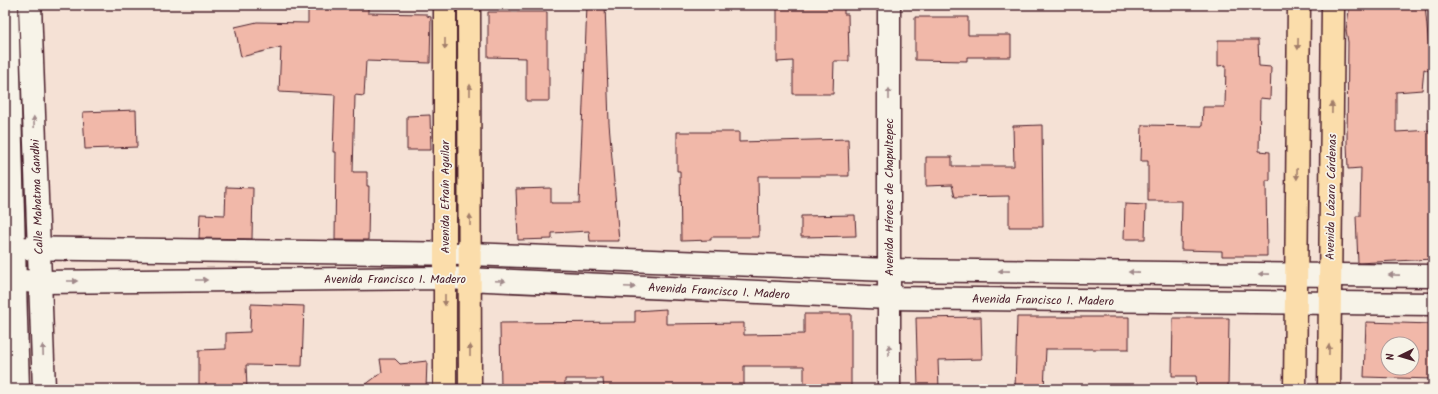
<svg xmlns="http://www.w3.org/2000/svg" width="1438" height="394" font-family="Kalam,sans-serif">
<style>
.building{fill:#f1b8a9;stroke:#4a1f2b;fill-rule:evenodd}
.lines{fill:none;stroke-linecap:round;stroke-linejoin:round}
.minor-casing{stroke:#4a1f2b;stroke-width:25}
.major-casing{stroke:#4a1f2b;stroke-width:25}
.minor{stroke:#f7f3e8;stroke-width:22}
.major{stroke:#fbddab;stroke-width:22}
.oneway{fill:#a27e6b}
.oneway2{fill:#a0898a}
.labels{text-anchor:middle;stroke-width:3.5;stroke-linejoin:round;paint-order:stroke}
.street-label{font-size:12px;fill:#4a1f2b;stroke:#f7f3e8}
</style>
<rect width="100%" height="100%" fill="#f5e1d5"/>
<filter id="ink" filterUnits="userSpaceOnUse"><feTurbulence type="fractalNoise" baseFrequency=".025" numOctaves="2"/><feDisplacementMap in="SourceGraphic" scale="8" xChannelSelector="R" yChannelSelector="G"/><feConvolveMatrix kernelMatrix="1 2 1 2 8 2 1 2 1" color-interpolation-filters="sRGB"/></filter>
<g filter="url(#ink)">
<g class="building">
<path d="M308,5H368V13L427,14V16L431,17L430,63L366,61L364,96L355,95L353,172H367V186H369L368,240H335L336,152H333L335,95L279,92L281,47L241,57L235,27L257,22L308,23Z"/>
<path d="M587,5H605L609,123L619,241H590L589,231L552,233V239L518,240L516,189L551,188V203H579Z"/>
<path d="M777,5H844V14H848L849,61H834L833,94H793V61L777,62Z"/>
<path d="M1350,5H1425L1429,48L1433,47V73L1424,69L1422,90L1396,92V132L1433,130V259L1358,263L1356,216H1360L1361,168L1348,169L1347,142L1348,42L1346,30Z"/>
<path d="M488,12H547V69H549V101H526V58L488,57Z"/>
<path d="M915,17H968V35H1011V57H967V61L915,60Z"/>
<path d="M1218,40H1258L1259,66L1271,67L1270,99L1260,98L1259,151L1270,152V181H1266L1267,256H1222V251L1181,250L1182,201H1148V161H1141L1142,125L1202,126L1203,107H1225L1226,65L1218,66Z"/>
<path d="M136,110L137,147L85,149L83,112Z"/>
<path d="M430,115L431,150H407V116Z"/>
<path d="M1042,125L1043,227H1009V196L955,197L952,185L926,186V157H952V166H1014L1013,126Z"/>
<path d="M677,132H739V142L848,139L849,176H758L759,237H711V240L681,241L680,171H677Z"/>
<path d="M226,187L253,188L252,239L199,238L200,214L225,215Z"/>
<path d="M1125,204L1146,205L1145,239H1124Z"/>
<path d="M855,215L856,236L801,237V216Z"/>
<path d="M251,304L304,306L302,366L246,365L247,389H199V350L226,349V333L250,332Z"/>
<path d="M666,309V324L744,323V335L804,334V314H851V389H804V366H744V389H604L603,379H565V389H501L500,323L635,322V311Z"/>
<path d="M981,317L982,359L938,360L939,389H918L916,318Z"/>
<path d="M1017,317H1129V349H1046L1044,389H1015Z"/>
<path d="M1173,318H1229L1228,389H1197L1196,376H1172Z"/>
<path d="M1366,322L1433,324V379L1364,377ZM1388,344H1412V368H1388Z"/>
<path d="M380,359H395L400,364L427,361L426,389H360L382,372Z"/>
</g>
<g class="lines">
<g class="minor-casing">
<g id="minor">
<path d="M7,5L18,389"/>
<path d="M30,5L44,389"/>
<path d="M5,248L470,254L889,270L1433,276"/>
<path d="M5,280L40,282L445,278L889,298L1433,304"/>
<path d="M889,389V5"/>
</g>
</g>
<g class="major-casing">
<g id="major">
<path d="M469,5L470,389"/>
<path d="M445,389V5"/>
<path d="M1295,389L1299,5"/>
<path d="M1329,389L1333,5"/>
</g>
</g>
<use href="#minor" class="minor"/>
<use href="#major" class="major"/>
</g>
<defs><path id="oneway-solid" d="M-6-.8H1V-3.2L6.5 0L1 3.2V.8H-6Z"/></defs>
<g class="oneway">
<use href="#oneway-solid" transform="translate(445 44) rotate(90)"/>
<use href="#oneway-solid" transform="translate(1298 44) rotate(91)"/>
<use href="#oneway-solid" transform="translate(470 90) rotate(-90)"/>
<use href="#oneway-solid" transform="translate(1332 108) rotate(-89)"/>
<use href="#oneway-solid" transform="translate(1297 174) rotate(91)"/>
<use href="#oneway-solid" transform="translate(470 220) rotate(-90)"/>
<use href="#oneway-solid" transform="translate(445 300) rotate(90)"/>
<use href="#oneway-solid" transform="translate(470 350) rotate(-90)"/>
<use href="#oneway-solid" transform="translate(1329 350) rotate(-89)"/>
</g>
<g class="oneway2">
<use href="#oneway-solid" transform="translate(889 94) rotate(-90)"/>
<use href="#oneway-solid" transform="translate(34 122) rotate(-92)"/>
<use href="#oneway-solid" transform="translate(1004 271) rotate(-179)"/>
<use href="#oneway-solid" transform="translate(1134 272) rotate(-179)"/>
<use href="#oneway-solid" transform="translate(1264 274) rotate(-179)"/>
<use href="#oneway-solid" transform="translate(1394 275) rotate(-179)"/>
<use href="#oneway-solid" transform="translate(202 280)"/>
<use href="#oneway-solid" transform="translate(72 281)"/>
<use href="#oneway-solid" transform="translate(500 281) rotate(3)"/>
<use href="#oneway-solid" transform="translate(630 287) rotate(3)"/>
<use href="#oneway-solid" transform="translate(43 350) rotate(-92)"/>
<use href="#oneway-solid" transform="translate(889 350) rotate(-90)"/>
</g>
</g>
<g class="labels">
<g class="street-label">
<text transform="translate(37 197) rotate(-92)" y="4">Calle Mahatma Gandhi</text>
<text transform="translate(445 197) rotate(-90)" y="4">Avenida Efraín Aguilar</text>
<text transform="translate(889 197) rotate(-90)" y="4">Avenida Héroes de Chapultepec</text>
<text transform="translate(1331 197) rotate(-89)" y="4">Avenida Lázaro Cárdenas</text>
<text x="395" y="283">Avenida Francisco I. Madero</text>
<text transform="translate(719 291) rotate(3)" y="4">Avenida Francisco I. Madero</text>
<text transform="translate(1043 300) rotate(1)" y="4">Avenida Francisco I. Madero</text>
</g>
</g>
<rect width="1438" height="394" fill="none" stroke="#f7f3e8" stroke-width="20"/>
<rect x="10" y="10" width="1418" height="374" fill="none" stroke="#4a1f2b" stroke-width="1.5" filter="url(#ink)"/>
<g transform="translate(1400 356) rotate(265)"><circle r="19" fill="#f7f3e8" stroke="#b29e9c"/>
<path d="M0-3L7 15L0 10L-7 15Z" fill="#4a1f2b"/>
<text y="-6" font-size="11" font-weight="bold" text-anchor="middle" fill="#4a1f2b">N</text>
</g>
</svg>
